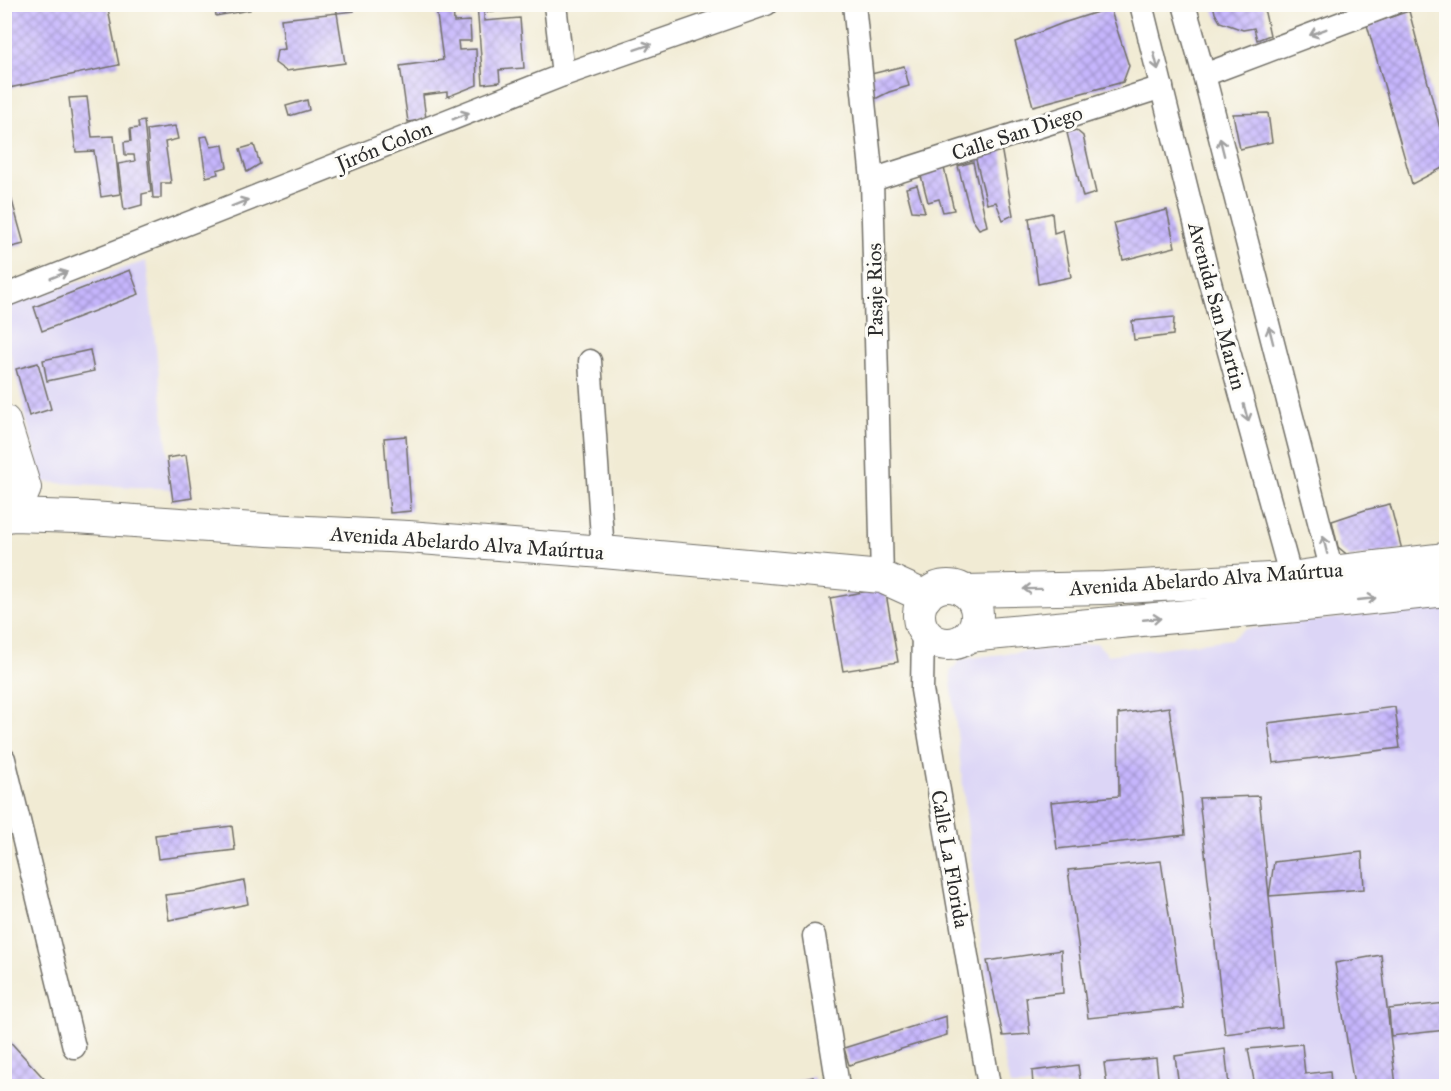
<svg xmlns="http://www.w3.org/2000/svg" width="1451" height="1091" font-family="'IM FELL Great Primer',serif">
<style>
.built{fill:#dcd5f6}
.building{fill:url(#building-cross-hatch)}
.lines{fill:none;stroke-linecap:round;stroke-linejoin:round}
.street-casing{stroke:#706e66;stroke-width:25}
.secondary-casing{stroke:#706e66;stroke-width:34}
.street{stroke:#fff;stroke-width:22}
.secondary{stroke:#fff;stroke-width:32}
.oneway{stroke:#a0a0a0}
.labels{text-anchor:middle;stroke-width:6;stroke-linejoin:round;paint-order:stroke}
.street-label{font-size:21px;fill:#2b2b2b;stroke:#fdfcf7}
</style>
<defs>
<pattern id="building-cross-hatch" width="8" height="8" patternUnits="userSpaceOnUse" patternTransform="scale(1.5)"><rect width="8" height="8" fill="#c6b6fd"/><path d="M0 0l8 8M0 8l8-8" fill="none" stroke="#a194cd"/></pattern>
</defs>
<rect width="100%" height="100%" fill="#fdfcf7"/>
<filter id="ink" filterUnits="userSpaceOnUse"><feTurbulence type="fractalNoise" baseFrequency=".0167" numOctaves="2"/><feDisplacementMap in="SourceGraphic" scale="12" xChannelSelector="R" yChannelSelector="G"/><feConvolveMatrix kernelMatrix="1 2 1 2 8 2 1 2 1" color-interpolation-filters="sRGB"/></filter>
<filter id="wash" filterUnits="userSpaceOnUse"><feTurbulence type="fractalNoise" baseFrequency=".008" numOctaves="4" result="noise"/><feDisplacementMap in="SourceGraphic" scale="24" xChannelSelector="R" yChannelSelector="G"/><feGaussianBlur stdDeviation="1.35" result="paint"/><feColorMatrix in="noise" values="0 0 0 0 0 0 0 0 0 0 0 0 0 0 0 0 0 1.4 0 .05"/><feComposite in="paint" operator="in"/></filter>
<g filter="url(#wash)">
<rect width="100%" height="100%" fill="#f1ebd4"/>
<g class="built">
<path d="M146,261L172,489L42,482L5,332L4,312L8,305Z"/>
<path d="M1446,605V1086H1010L988,987L982,953L950,672L961,659L1097,643L1108,655L1231,639L1245,629Z"/>
</g>
<g id="blocks">
<g class="building">
<path d="M4,4H107L119,65L4,89Z"/>
<path d="M214,4H249L250,10L216,16Z"/>
<path d="M336,4H354V11L337,13Z"/>
<path d="M443,4H453L454,22L470,21L471,41H458L459,50L476,49L477,85L447,97V92L423,95L426,119L408,122L400,66L443,60L436,8Z"/>
<path d="M477,4H515V9L484,12V21L520,18L524,68L499,70L500,82L483,84Z"/>
<path d="M1213,4H1263L1270,35L1257,40L1254,28L1243,30L1220,22L1215,13Z"/>
<path d="M1110,8L1129,66L1123,82L1033,106L1015,42L1063,23Z"/>
<path d="M1409,11L1446,151V166L1412,184L1367,25Z"/>
<path d="M337,13L345,63L286,71L275,63L277,50L285,49L281,19Z"/>
<path d="M904,66L909,86L889,92L867,103V75Z"/>
<path d="M87,97L92,137L114,136L120,194L101,197L94,151L76,152L69,98Z"/>
<path d="M307,100L309,110L289,116L286,106Z"/>
<path d="M1268,113L1272,142L1240,149L1233,114Z"/>
<path d="M144,121L151,192L142,194V205L124,210L118,164L135,161L134,155H125L124,142L131,141L130,129L139,128L138,122Z"/>
<path d="M175,126L178,139L165,142L171,183H161V198H153L147,130Z"/>
<path d="M1076,130L1083,136L1096,193L1083,197L1067,133Z"/>
<path d="M207,136L211,147L223,145L227,167L217,170L218,174L206,177L200,137Z"/>
<path d="M254,145L260,164L247,172L240,149Z"/>
<path d="M1001,147L1013,215L1003,220L996,202L987,204L975,156Z"/>
<path d="M973,162L987,226L979,229L972,219L958,166Z"/>
<path d="M944,168L954,210L943,212L939,199L928,202L920,172Z"/>
<path d="M4,172L24,244L4,249Z"/>
<path d="M917,185L925,212L912,211L906,188Z"/>
<path d="M1167,210L1175,247L1123,260L1114,223Z"/>
<path d="M1052,213L1054,233L1063,230L1071,277L1038,284L1029,218Z"/>
<path d="M130,270L139,294L42,331L34,307Z"/>
<path d="M1174,317L1173,335L1134,340L1132,321Z"/>
<path d="M90,350L94,371L47,381L43,360Z"/>
<path d="M38,363L51,409L29,416L16,369Z"/>
<path d="M406,436L411,511L390,513L384,438Z"/>
<path d="M186,455L192,498L173,501L167,458Z"/>
<path d="M1390,504L1402,550L1350,557L1338,547L1332,521L1365,510Z"/>
<path d="M885,588L898,662L843,671L830,598Z"/>
<path d="M1169,707L1181,790L1185,835L1057,849L1051,802L1119,796L1118,714Z"/>
<path d="M1395,707L1400,748L1273,763L1268,723Z"/>
<path d="M1259,796L1269,896L1274,862L1362,852L1364,889L1269,896L1282,1027L1225,1034L1199,798Z"/>
<path d="M232,826L235,850L158,859L155,835Z"/>
<path d="M1161,861L1183,1008L1088,1018L1068,870Z"/>
<path d="M244,881L248,904L169,920L165,895L198,891Z"/>
<path d="M1061,950L1063,993L1026,997L1030,1034L1003,1036L987,961Z"/>
<path d="M1381,955L1396,1086H1354L1335,963Z"/>
<path d="M1446,1003V1030L1391,1036L1389,1009Z"/>
<path d="M946,1016L947,1035L849,1065L844,1048Z"/>
<path d="M4,1035L26,1059L51,1086H4Z"/>
<path d="M1302,1044L1305,1074L1330,1071L1331,1086H1255L1248,1049Z"/>
<path d="M1225,1049L1229,1086H1179L1175,1056Z"/>
<path d="M1156,1058L1159,1086H1107L1104,1063Z"/>
<path d="M1078,1065L1081,1086H1033L1032,1071Z"/>
<path d="M813,1077L815,1086H777Z"/>
</g>
</g>
</g>
<g filter="url(#ink)">
<use href="#blocks" fill-opacity="0" stroke="#706e66" stroke-width="1.5"/>
<g class="lines">
<g class="street-casing">
<g id="street">
<path d="M555,4L563,75"/>
<path d="M854,4L872,180L882,577"/>
<path d="M1141,4L1208,275L1291,578L1294,592"/>
<path d="M1184,4L1204,75L1332,572L1334,585"/>
<path d="M1204,75L1392,4"/>
<path d="M872,180L1162,87"/>
<path d="M4,296L563,75L766,4"/>
<path d="M590,361L603,552"/>
<path d="M923,630L922,690L989,1086"/>
<path d="M4,759L74,1047"/>
<path d="M814,936L838,1086"/>
</g>
</g>
<g class="secondary-casing">
<g id="secondary">
<path d="M4,421L25,488L13,515"/>
<path d="M4,517L13,515L76,517L268,530L408,537L603,552L882,577L926,597"/>
<circle cx="948" cy="615" r="29"/>
<path d="M964,591L1104,588L1291,578L1332,572L1446,559"/>
<path d="M968,636L1296,606L1446,590"/>
</g>
</g>
<use href="#street" class="street"/>
<use href="#secondary" class="secondary"/>
</g>
<defs><path id="oneway-shaft" d="M-6 0H5M1.5-3L5.5 0L1.5 3" fill="none" stroke-width="1.6" stroke-linecap="round" stroke-linejoin="round" transform="scale(1.5)"/></defs>
<g class="oneway">
<use href="#oneway-shaft" transform="translate(1318 32) rotate(159)"/>
<use href="#oneway-shaft" transform="translate(643 47) rotate(-19)"/>
<use href="#oneway-shaft" transform="translate(1156 61) rotate(76)"/>
<use href="#oneway-shaft" transform="translate(461 116) rotate(-22)"/>
<use href="#oneway-shaft" transform="translate(1222 147) rotate(-104)"/>
<use href="#oneway-shaft" transform="translate(240 203) rotate(-22)"/>
<use href="#oneway-shaft" transform="translate(59 275) rotate(-22)"/>
<use href="#oneway-shaft" transform="translate(1271 335) rotate(-104)"/>
<use href="#oneway-shaft" transform="translate(1246 413) rotate(75)"/>
<use href="#oneway-shaft" transform="translate(1325 545) rotate(-104)"/>
<use href="#oneway-shaft" transform="translate(1032 589) rotate(179)"/>
<use href="#oneway-shaft" transform="translate(1367 599) rotate(-6)"/>
<use href="#oneway-shaft" transform="translate(1152 619) rotate(-5)"/>
</g>
</g>
<g class="labels">
<g class="street-label">
<text transform="translate(1017 133) rotate(-18)" y="7">Calle San Diego</text>
<text transform="translate(384 146) rotate(-22)" y="7">Jirón Colon</text>
<text transform="translate(875 290) rotate(-91)" y="7">Pasaje Rios</text>
<text transform="translate(1217 306) rotate(75)" y="7">Avenida San Martin</text>
<text transform="translate(467 543) rotate(4)" y="7">Avenida Abelardo Alva Maúrtua</text>
<text transform="translate(1206 579) rotate(-4)" y="7">Avenida Abelardo Alva Maúrtua</text>
<text transform="translate(950 859) rotate(80)" y="7">Calle La Florida</text>
</g>
</g>
<rect width="1451" height="1091" fill="none" stroke="#fdfcf7" stroke-width="24"/>
</svg>
